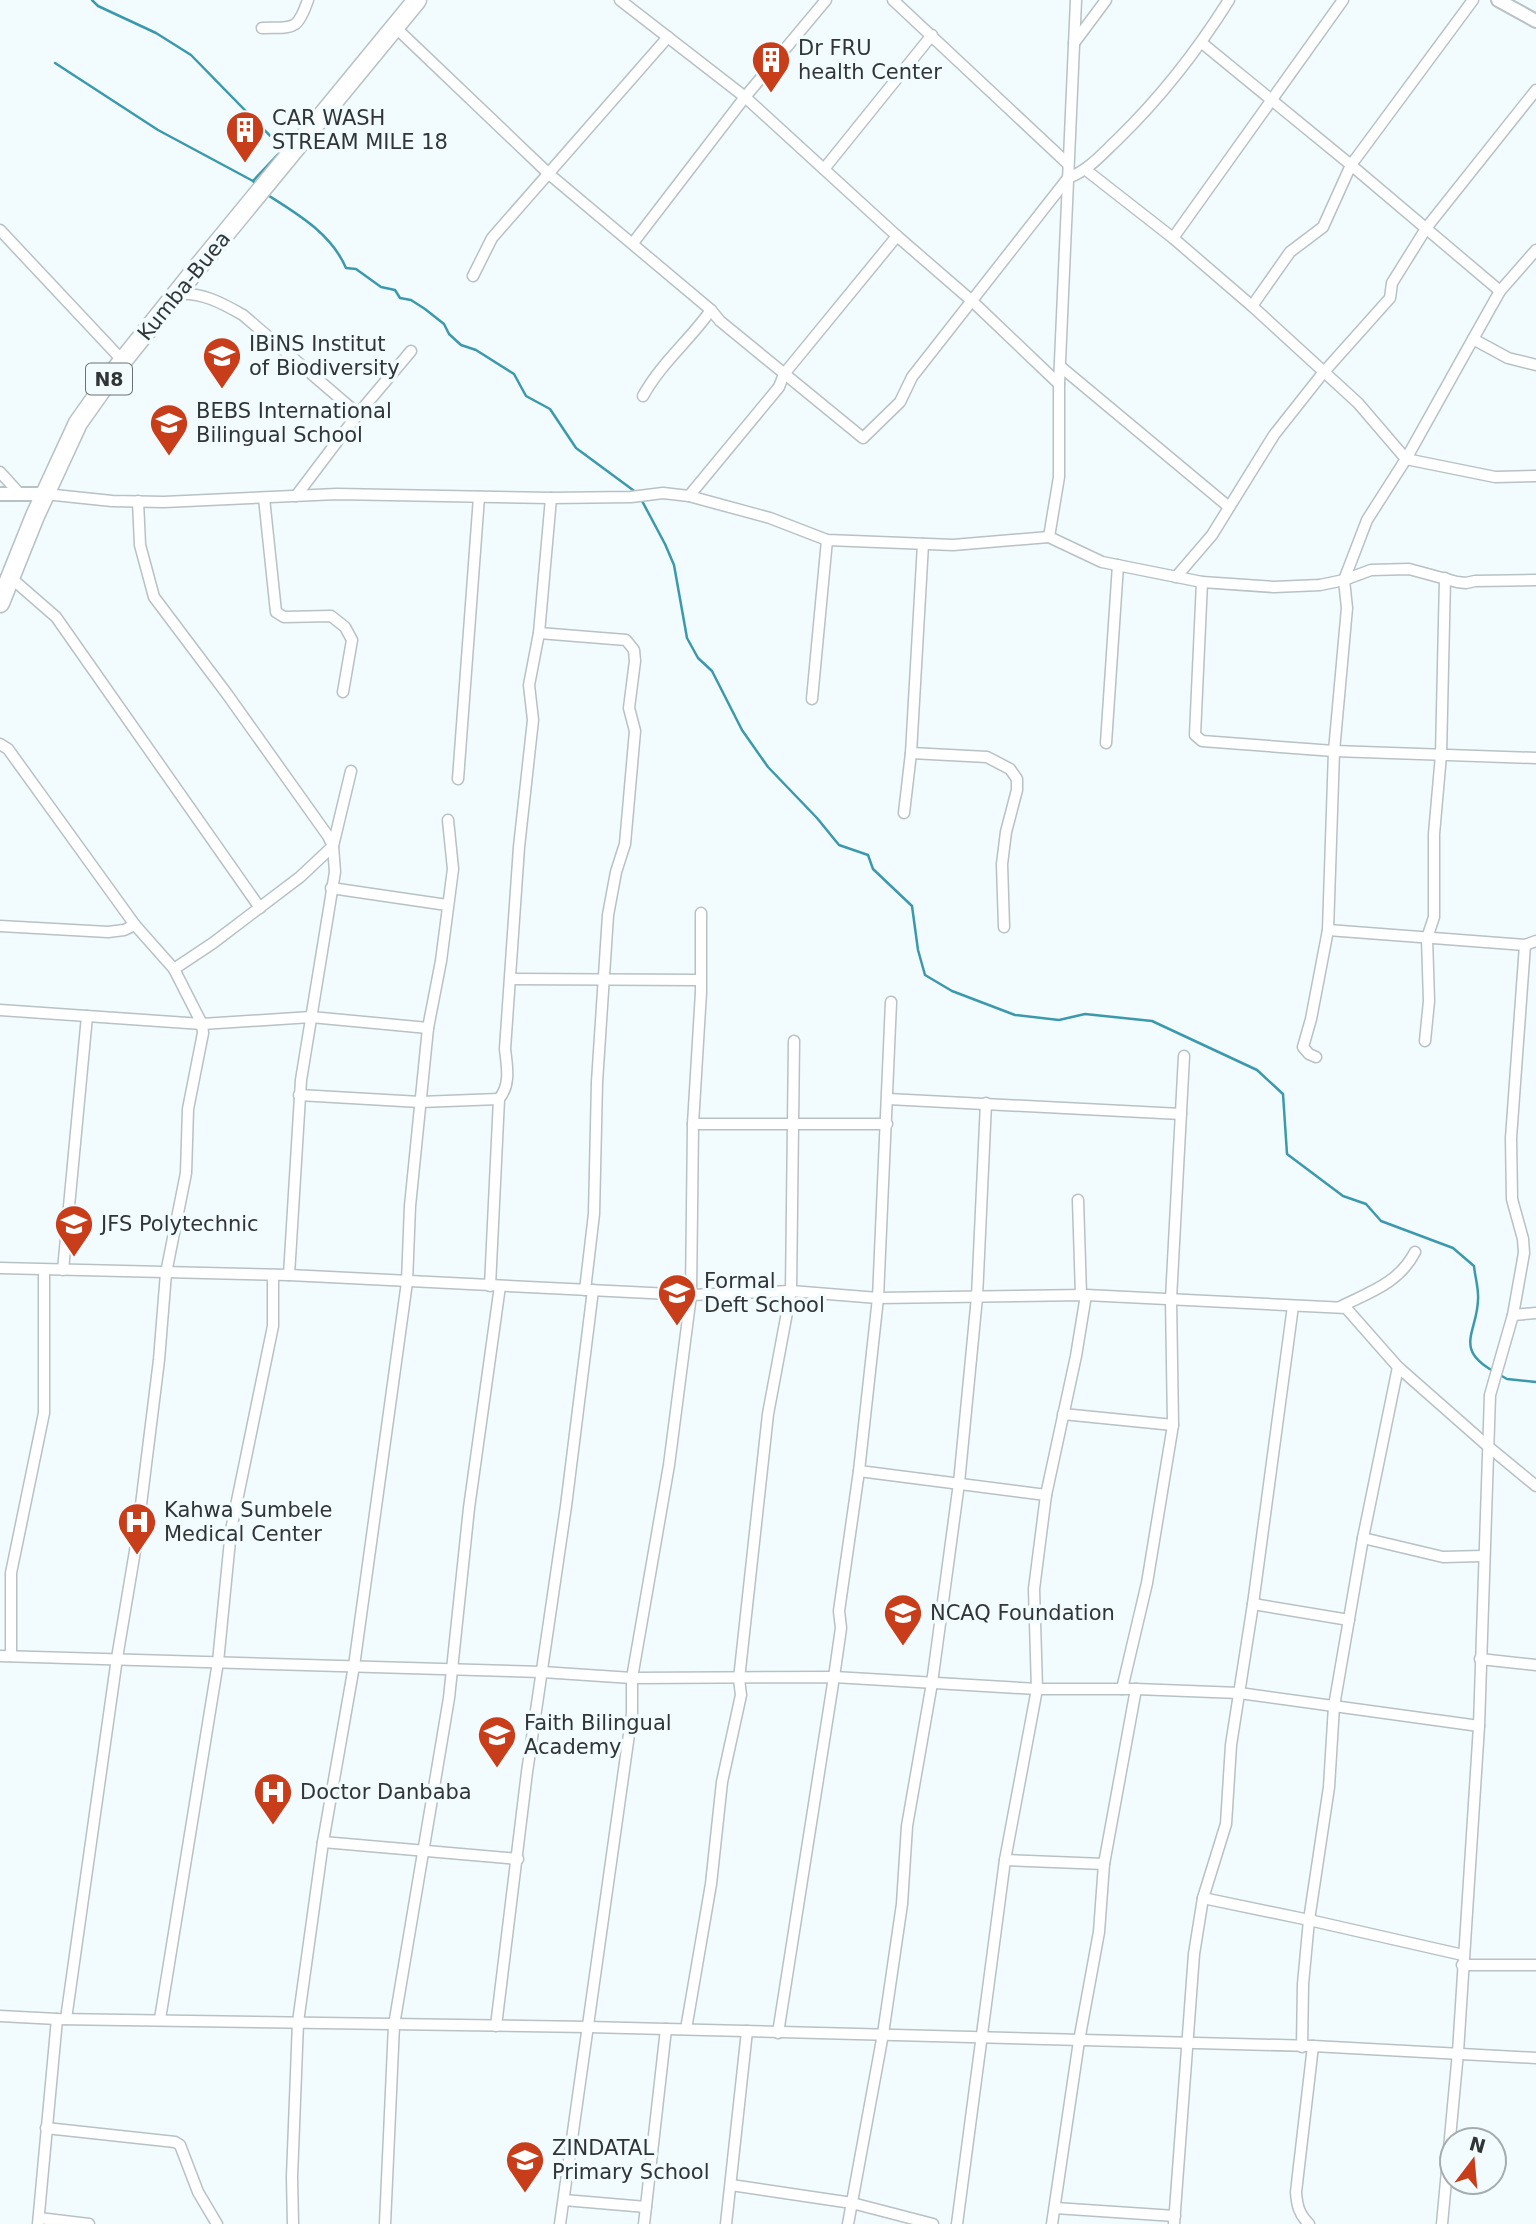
<svg xmlns="http://www.w3.org/2000/svg" width="1536" height="2224" font-family="'DejaVu Sans',sans-serif">
<style>
.lines{fill:none;stroke-linecap:round;stroke-linejoin:round}
.stream{stroke:#3c99ac;stroke-width:2.5}
.street-casing{stroke:#b8c1c4;stroke-width:13}
.secondary-casing{stroke:#b8c1c4;stroke-width:16}
.highway-casing{stroke:#b8c1c4;stroke-width:21}
.street{stroke:#fff;stroke-width:10}
.secondary{stroke:#fff;stroke-width:12}
.highway{stroke:#fff;stroke-width:18}
.labels{text-anchor:middle;stroke-width:7;stroke-linejoin:round;paint-order:stroke}
.shield{fill:#f2fcff;stroke:#6b7172;stroke-width:2}
.shield-label{font-size:19px;font-weight:bold;fill:#313536}
.poi-label{font-size:21px;fill:#313536;stroke:#f2fcff;text-anchor:start}
.street-label{font-size:21px;fill:#313536;stroke:#f2fcff}
</style>
<rect width="100%" height="100%" fill="#f2fcff"/>
<g class="lines">
<g class="stream">
<path d="M92,0L98,6L156,33L191,55L283,149L253,181L257,185"/>
<path d="M55,63L158,130L253,181"/>
<path d="M266,194C296,213 331,233 346,268L356,269L381,287L395,290L400,298L411,300L425,309L444,324L449,334L461,345L476,350L514,374L526,396L550,409L576,448L637,493"/>
<path d="M641,499L665,544L674,565L687,638L698,658L712,671L742,730L768,767L817,818L839,845L868,855L873,869L912,906L918,950L925,975L952,991L1015,1015L1059,1020L1085,1014L1152,1021L1257,1070L1283,1094L1287,1154L1343,1196L1366,1204L1381,1221L1453,1248L1474,1266C1475,1277 1479,1289 1478,1300C1477,1333 1453,1349 1495,1372"/>
<path d="M1500,1375L1507,1379L1536,1382"/>
</g>
<g class="street-casing">
<g id="street">
<path d="M620,0L745,97L897,236L972,301L1059,384"/>
<path d="M893,0L1068,164"/>
<path d="M1076,0L1059,384V477L1049,537L1102,562L1202,582L1274,587L1320,585L1344,580L1371,570L1409,569L1457,582L1466,583L1475,581L1536,580"/>
<path d="M395,27L549,174L711,310L720,321L863,438L900,402L912,377L1068,178C1089,170 1102,154 1118,139C1161,97 1197,51 1229,0"/>
<path d="M262,28C293,27 297,32 308,0"/>
<path d="M1074,43L1106,0"/>
<path d="M1202,43L1351,165L1473,0"/>
<path d="M824,169L932,35"/>
<path d="M1086,170L1173,238L1252,306L1358,403L1406,459L1495,477L1536,476"/>
<path d="M0,230L123,361"/>
<path d="M1173,238L1343,0"/>
<path d="M633,243L745,97L826,0"/>
<path d="M1536,250L1500,291L1473,339L1508,358L1536,365"/>
<path d="M473,276L492,238L668,37"/>
<path d="M177,294C202,292 222,303 243,315L358,414"/>
<path d="M1252,306L1290,252L1323,227L1351,165L1500,291"/>
<path d="M1061,367L1229,507"/>
<path d="M643,396C661,363 690,340 711,310"/>
<path d="M0,472L20,494"/>
<path d="M45,494L112,501L164,502L337,494L551,498L631,497L663,493L689,496L770,518L827,540L953,545L1049,537"/>
<path d="M296,496L358,414L411,351"/>
<path d="M689,496L779,387L784,374L897,236"/>
<path d="M264,498L276,612L284,617L331,616L345,627L352,640L343,692"/>
<path d="M138,501L140,545L154,597L227,694L328,836L333,846L335,872L301,1080L289,1275"/>
<path d="M10,577L56,617L260,908"/>
<path d="M1176,577L1212,535L1274,435L1323,373L1390,298L1392,283L1427,227L1536,90"/>
<path d="M1202,582L1195,735L1202,741L1334,751L1536,758"/>
<path d="M539,633L626,640L634,650L635,661L629,708L635,731L625,844L616,872L608,915L597,1082L594,1214L585,1290"/>
<path d="M812,699L827,540"/>
<path d="M1106,743L1118,565"/>
<path d="M0,744L8,749L135,925L174,969L202,1024L203,1033L188,1109L186,1173L166,1273L159,1360L136,1545L117,1658L66,2019"/>
<path d="M911,753L987,757L1010,769L1017,779V790L1006,832L1002,864L1004,927"/>
<path d="M458,779L479,497"/>
<path d="M904,813L911,753L923,544"/>
<path d="M331,888L447,905"/>
<path d="M0,926L108,932L124,930L135,925"/>
<path d="M1328,930L1525,945L1536,941"/>
<path d="M174,969L213,943L300,877L333,846L351,771"/>
<path d="M511,979L700,980"/>
<path d="M0,1010L202,1024L311,1017L428,1028"/>
<path d="M1425,1041L1429,1001L1427,938L1434,917V834L1441,755L1445,578"/>
<path d="M1316,1057L1309,1054L1303,1047L1311,1019L1328,930L1334,751L1347,608L1344,580L1367,520L1406,459L1473,339"/>
<path d="M299,1095L420,1102L499,1099"/>
<path d="M888,1099L1181,1114"/>
<path d="M693,1124H887"/>
<path d="M1078,1200L1081,1295"/>
<path d="M0,1268L289,1275L691,1295L791,1291L878,1298L1086,1295L1346,1308L1398,1367L1490,1448L1536,1486"/>
<path d="M63,1270L87,1016"/>
<path d="M490,1286L499,1099C511,1084 507,1067 505,1049L519,847L533,720L529,685L539,633L551,498"/>
<path d="M1340,1307C1370,1292 1399,1283 1415,1252"/>
<path d="M1513,1315L1524,1253L1523,1239L1512,1199L1511,1138L1525,945"/>
<path d="M1063,1414L1173,1425"/>
<path d="M859,1471L1046,1495"/>
<path d="M1363,1538L1443,1557L1483,1556"/>
<path d="M1253,1604L1349,1620"/>
<path d="M0,1656L542,1672L632,1678L834,1677L1037,1689H1136L1239,1693L1479,1726"/>
<path d="M11,1656V1573L44,1413V1270"/>
<path d="M1480,1659L1536,1665"/>
<path d="M1122,1689L1147,1583L1173,1425L1171,1299L1184,1056"/>
<path d="M323,1842L518,1859"/>
<path d="M1005,1860L1104,1864"/>
<path d="M1203,1898L1309,1920L1329,1787L1334,1706L1363,1538L1398,1367"/>
<path d="M1462,1965H1536"/>
<path d="M0,2016L57,2019L588,2027L1313,2046L1536,2058"/>
<path d="M160,2019L218,1662L231,1530L273,1326V1276"/>
<path d="M496,2026L527,1772L566,1506L593,1290"/>
<path d="M686,2029L711,1884L722,1782L741,1695L739,1679L768,1414L791,1291L794,1041"/>
<path d="M778,2033L834,1677L841,1628L839,1611L859,1471L878,1298L891,1002"/>
<path d="M1302,2047L1303,1984L1309,1920L1463,1955"/>
<path d="M46,2128L175,2142L180,2145L198,2192L217,2224"/>
<path d="M731,2185L852,2203L933,2224"/>
<path d="M564,2200L646,2207"/>
<path d="M1055,2208L1175,2216"/>
<path d="M39,2218L89,2224"/>
<path d="M38,2224L57,2019"/>
<path d="M293,2224L292,2177L298,2022L323,1842L354,1666L407,1282L410,1206L428,1028L441,961L453,869L448,820"/>
<path d="M385,2224L394,2025L449,1698L469,1508L500,1286"/>
<path d="M560,2224L632,1713V1678L669,1465L691,1295L693,1124L701,992V913"/>
<path d="M644,2224L666,2029"/>
<path d="M726,2224L747,2031"/>
<path d="M848,2224L883,2034L902,1904L907,1826L932,1683L959,1483L977,1297L986,1103"/>
<path d="M957,2224L1005,1860L1037,1689L1034,1589L1046,1495L1076,1356L1086,1295"/>
<path d="M1052,2224L1079,2041L1099,1932L1104,1864L1136,1689"/>
<path d="M1174,2224L1194,1954L1203,1898L1226,1824L1231,1745L1253,1604L1293,1306"/>
<path d="M1309,2224C1299,2214 1297,2206 1296,2192L1313,2046"/>
<path d="M1442,2224L1458,2052L1479,1726L1490,1395L1513,1315L1536,1313"/>
</g>
</g>
<g class="secondary-casing">
<g id="secondary">
<path d="M1498,0L1536,21"/>
<path d="M0,494H45"/>
</g>
</g>
<g class="highway-casing">
<path id="highway" d="M0,603L35,516L78,423L117,368L193,273L417,0"/>
</g>
<use href="#street" class="street"/>
<use href="#secondary" class="secondary"/>
<use href="#highway" class="highway"/>
</g>
<defs>
<g id="building-pin" transform="scale(2.0125)"><path d="M0 17L-7.5 6A9.5 9.5 0 1 1 7.5 6Z" fill="#c83e1b" stroke="#f2fcff"/><path d="M-4-6H4V6H1V3H-1V6H-4ZM-2.5-4.3h1.7v1.8h-1.7ZM.8-4.3h1.7v1.8H.8ZM-2.5-1h1.7V.8h-1.7ZM.8-1h1.7V.8H.8Z" fill="#fff"/></g>
<g id="school-pin" transform="scale(2.0125)"><path d="M0 17L-7.5 6A9.5 9.5 0 1 1 7.5 6Z" fill="#c83e1b" stroke="#f2fcff"/><path d="M0-5L7-2L0 1L-7-2ZM-4 1L0 2.5L4 1V4Q0 6-4 4Z" fill="#fff"/></g>
<g id="hospital-pin" transform="scale(2.0125)"><path d="M0 17L-7.5 6A9.5 9.5 0 1 1 7.5 6Z" fill="#c83e1b" stroke="#f2fcff"/><path d="M-5-5h3v3.5h4V-5h3V5h-3V1.5h-4V5h-3Z" fill="#fff"/></g>
</defs>
<g fill-rule="evenodd">
<use href="#building-pin" x="771" y="60"/>
<use href="#building-pin" x="245" y="130"/>
<use href="#school-pin" x="222" y="356"/>
<use href="#school-pin" x="169" y="423"/>
<use href="#school-pin" x="74" y="1224"/>
<use href="#school-pin" x="677" y="1293"/>
<use href="#hospital-pin" x="137" y="1522"/>
<use href="#school-pin" x="903" y="1613"/>
<use href="#school-pin" x="497" y="1735"/>
<use href="#hospital-pin" x="273" y="1792"/>
<use href="#school-pin" x="525" y="2160"/>
</g>
<g class="labels">
<rect class="shield" x="86" y="363.5" width="46" height="31" rx="5"/>
<g class="shield-label">
<text x="109" y="386">N8</text>
</g>
<g class="poi-label">
<text x="798" y="55">Dr FRU<tspan x="798" dy="24">health Center</tspan></text>
<text x="272" y="125">CAR WASH<tspan x="272" dy="24">STREAM MILE 18</tspan></text>
<text x="249" y="351">IBiNS Institut<tspan x="249" dy="24">of Biodiversity</tspan></text>
<text x="196" y="418">BEBS International<tspan x="196" dy="24">Bilingual School</tspan></text>
<text x="101" y="1231">JFS Polytechnic</text>
<text x="704" y="1288">Formal<tspan x="704" dy="24">Deft School</tspan></text>
<text x="164" y="1517">Kahwa Sumbele<tspan x="164" dy="24">Medical Center</tspan></text>
<text x="930" y="1620">NCAQ Foundation</text>
<text x="524" y="1730">Faith Bilingual<tspan x="524" dy="24">Academy</tspan></text>
<text x="300" y="1799">Doctor Danbaba</text>
<text x="552" y="2155">ZINDATAL<tspan x="552" dy="24">Primary School</tspan></text>
</g>
<g class="street-label">
<text transform="translate(184 286) rotate(-51)" y="7">Kumba-Buea</text>
</g>
</g>
<g transform="translate(1473 2161) rotate(16)"><circle r="33" fill="#f2fcff" stroke="#a5acaf" stroke-width="2"/>
<path d="M0-5L12 26L0 18L-12 26Z" fill="#c83e1b"/>
<text y="-10" font-size="19" font-weight="bold" text-anchor="middle" fill="#313536">N</text>
</g>
</svg>
